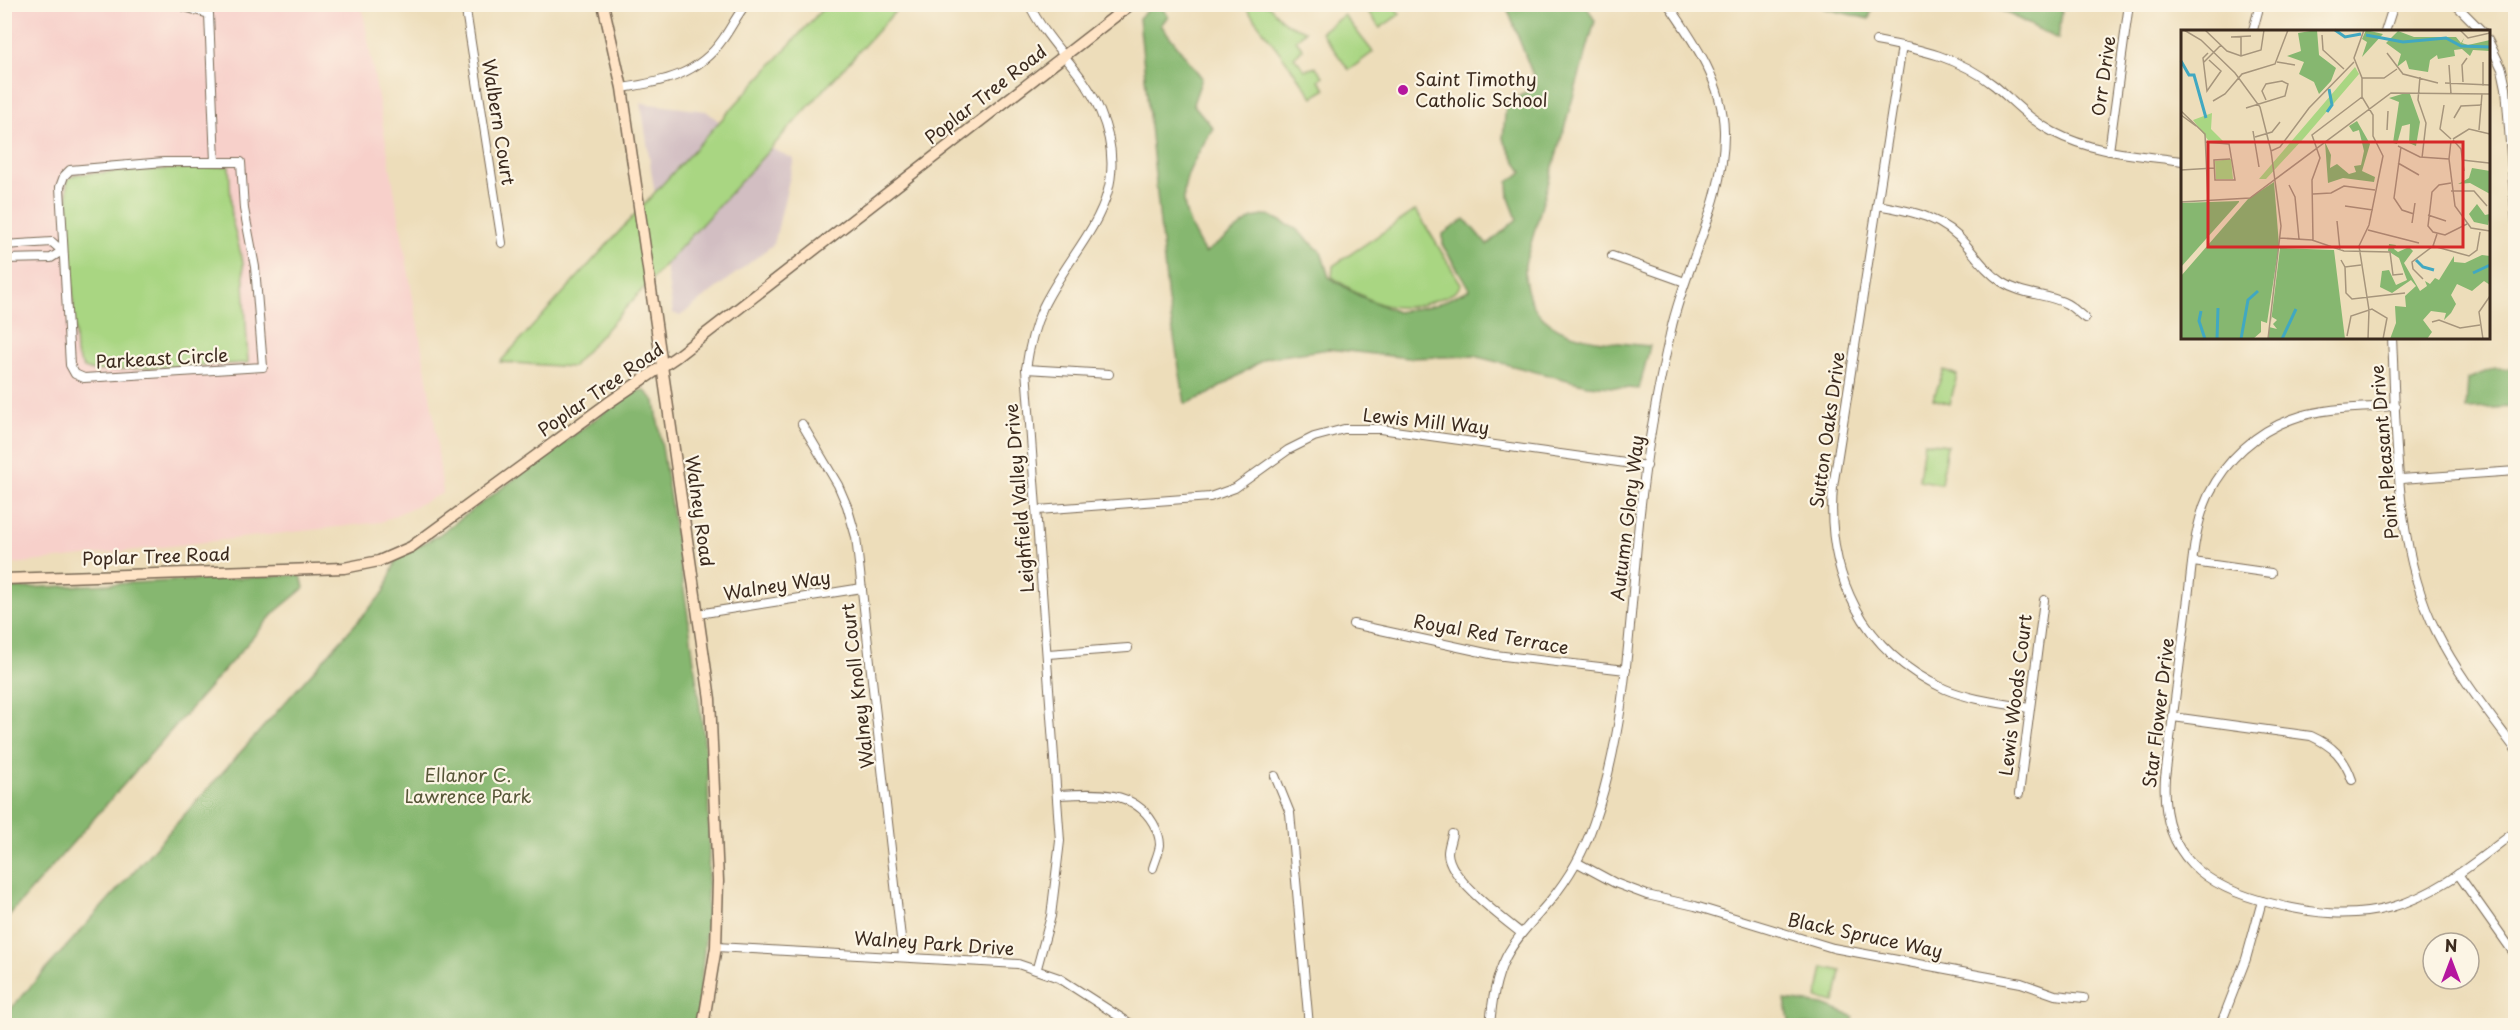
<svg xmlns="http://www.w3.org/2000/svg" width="2520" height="1030" font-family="'Playpen Sans',sans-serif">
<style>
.built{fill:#f7d0ca}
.industrial{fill:#d2bec2}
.green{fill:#a9d682;stroke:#728050;stroke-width:1.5}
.forest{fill:#86b770;stroke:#607047;stroke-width:1.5}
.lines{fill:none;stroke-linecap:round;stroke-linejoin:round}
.street-casing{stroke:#796955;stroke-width:10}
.secondary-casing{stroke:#796955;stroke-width:13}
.street{stroke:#fff;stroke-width:8}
.secondary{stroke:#ffe4c6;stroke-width:10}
.poi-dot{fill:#b5179e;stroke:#fcf5e5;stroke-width:2}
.labels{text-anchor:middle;stroke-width:4.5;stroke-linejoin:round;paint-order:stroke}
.street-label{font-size:18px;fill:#3b2a1e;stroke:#fcf5e5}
.poi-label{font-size:18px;fill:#3b2a1e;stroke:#fcf5e5;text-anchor:start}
.park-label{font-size:18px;fill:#565537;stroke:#fcf5e5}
.inset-river{fill:none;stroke:#41a8c1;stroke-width:3}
.inset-road{fill:none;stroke:#a6957c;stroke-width:1.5}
.view{fill:#d62828;fill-opacity:0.15;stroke:#d62828;stroke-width:3}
.inset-edge{fill:none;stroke:#3b2a1e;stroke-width:3}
</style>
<rect width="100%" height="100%" fill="#fcf5e5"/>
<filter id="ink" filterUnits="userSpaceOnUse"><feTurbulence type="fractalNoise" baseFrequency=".0167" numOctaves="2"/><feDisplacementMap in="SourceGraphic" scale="12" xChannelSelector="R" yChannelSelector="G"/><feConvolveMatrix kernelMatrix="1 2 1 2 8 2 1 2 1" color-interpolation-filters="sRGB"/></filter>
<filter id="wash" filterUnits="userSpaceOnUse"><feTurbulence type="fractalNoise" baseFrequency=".008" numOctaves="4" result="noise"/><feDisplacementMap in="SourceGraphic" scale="24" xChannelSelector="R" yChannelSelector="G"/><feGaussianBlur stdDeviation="1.35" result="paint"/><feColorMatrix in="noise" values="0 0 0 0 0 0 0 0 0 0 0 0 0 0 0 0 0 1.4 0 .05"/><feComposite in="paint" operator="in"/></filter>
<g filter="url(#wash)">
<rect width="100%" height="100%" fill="#edddba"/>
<path class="built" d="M4,5H362L434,418L443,493L381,522L5,565Z"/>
<path class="industrial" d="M641,103L706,111L726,127L794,159L774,244L680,316L673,313Z"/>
<g class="green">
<path d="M826,5H901L572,367L500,362Z"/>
<path d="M1244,5H1268L1285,23L1305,31L1296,40L1303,49L1294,57L1305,70L1316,67L1323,76L1319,80L1326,89L1313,97Z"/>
<path d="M1363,5H1393L1400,14L1380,28Z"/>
<path d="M1344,15L1373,52L1349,70L1321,32Z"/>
<path d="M229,166L232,220L243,262L248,363L93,371L84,368L76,354L67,183L69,178L77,174Z"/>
<path d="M1416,210L1461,284C1456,294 1449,295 1439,299C1392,318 1371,302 1332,277L1333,266Z"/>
<path d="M1944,370L1957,375L1950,404L1933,399Z"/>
<path d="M1924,442L1947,445L1941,484L1919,480Z"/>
<path d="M1823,967L1841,971L1835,1002L1817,998Z"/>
</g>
<g class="forest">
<path d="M1153,5H1160L1168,16L1161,25L1202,78L1193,104L1213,128C1181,181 1171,197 1205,253L1252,218L1269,215L1296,229L1321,252L1329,277L1358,295L1397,312L1436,305L1470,289L1443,246V234L1465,219L1487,245L1517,219L1509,198L1508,182L1522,172L1503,139L1506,104L1537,86L1506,5H1586L1595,21L1525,264C1521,341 1594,340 1650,346L1639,389L1587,385L1474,356L1409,358L1329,349L1266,358L1209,394L1185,404L1168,301L1139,18Z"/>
<path d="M1823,5V4L1873,5L1869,19L1823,8Z"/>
<path d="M1991,5H2063L2058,39Z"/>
<path d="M2495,368L2515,369V407L2466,409L2468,379Z"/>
<path d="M644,390L655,401L688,616L708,769L709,851L706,929L697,1025L5,1026V1015L384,592L397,557L437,536L632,392Z"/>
<path d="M301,575L304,588L275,612L5,920V589Z"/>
<path d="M1785,1000L1823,1005L1854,1017L1850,1025H1790Z"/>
</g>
</g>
<g filter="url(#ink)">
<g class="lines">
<g class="street-casing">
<g id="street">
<path d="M174,4L209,14L215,162"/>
<path d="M465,4L502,243"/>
<path d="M1029,4C1047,43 1084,71 1100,111C1137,199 1077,238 1043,307C1034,327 1029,347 1026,369L1060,841L1051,916L1037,968"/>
<path d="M2455,4L2483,32"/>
<path d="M2253,30L2260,4"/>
<path d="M2385,32L2394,4"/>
<path d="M2488,40L2502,69L2506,88L2516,225"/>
<path d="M1876,41C1920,49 1959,57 1995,86C2014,102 2030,120 2053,132C2093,153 2138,155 2182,161"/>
<path d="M1902,46L1833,487C1826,574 1862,652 1945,689C1971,700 2001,703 2029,708"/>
<path d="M622,88C663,82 698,75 723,39C731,28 737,15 746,4"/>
<path d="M2109,151L2129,4"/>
<path d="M164,162H241L244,209L255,267L263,367L84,378L75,374L70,365L60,187L64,176L70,170Z"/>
<path d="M1877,205C1912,211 1944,217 1967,246C1978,259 1987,272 2002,282C2023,296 2047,293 2067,304C2074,308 2079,314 2085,318"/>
<path d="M4,245L52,242L62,251L51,258L4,259"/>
<path d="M1612,256L1685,282"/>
<path d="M2392,338C2397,432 2393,547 2437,633C2458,675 2488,712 2516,750"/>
<path d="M1026,369L1109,374"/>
<path d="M2396,406C2362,408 2324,407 2292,419C2256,432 2226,460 2209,494C2193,528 2192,569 2187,606C2180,663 2172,720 2165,778C2160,855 2205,888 2274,904C2314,914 2352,918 2392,907C2439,894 2477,860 2516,831"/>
<path d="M802,424L838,485L847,506L856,537L903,956"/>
<path d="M2401,479L2516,471"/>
<path d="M1038,510L1210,497L1235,488L1288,450L1314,437L1344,429H1380L1647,466"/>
<path d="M2193,562L2271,573"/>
<path d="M698,614L862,588"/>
<path d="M1353,624L1495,655L1626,670"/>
<path d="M1048,654L1128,648"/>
<path d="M2173,717L2311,736C2333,746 2344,757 2352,780"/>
<path d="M1275,776L1290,813L1309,1026"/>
<path d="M2019,794L2044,600"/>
<path d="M1059,795C1093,793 1133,789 1153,823C1157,830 1160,837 1160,845C1159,853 1155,861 1153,868"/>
<path d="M1452,834C1451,840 1448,847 1448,853C1449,879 1502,918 1521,933"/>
<path d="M1578,863L1615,883L1647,895L1695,906L1833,948L2021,983L2055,995L2084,998"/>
<path d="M2458,874L2516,956"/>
<path d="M716,947L1018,964L1059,978L1134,1026"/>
<path d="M1490,1026C1492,1002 1495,979 1506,957C1517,936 1534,920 1549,902C1569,878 1584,852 1594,822C1626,729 1629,630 1638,533C1644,466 1656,396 1671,330C1686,262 1725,203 1724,131C1723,83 1695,43 1668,4"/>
<path d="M2217,1026L2222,1021L2246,959L2262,901"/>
</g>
</g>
<g class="secondary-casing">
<g id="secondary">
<path d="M603,4L622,88L710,699L718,881L716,947L703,1026"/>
<path d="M4,579L344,568L379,561L411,547L608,403L676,357L1131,4"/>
</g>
</g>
<use href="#street" class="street"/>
<use href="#secondary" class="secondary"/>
</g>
</g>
<circle class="poi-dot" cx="1403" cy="90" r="6"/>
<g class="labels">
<g class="street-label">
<text transform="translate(2104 76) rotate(-82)" y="6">Orr Drive</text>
<text transform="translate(986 95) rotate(-38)" y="6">Poplar Tree Road</text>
<text transform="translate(498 122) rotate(81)" y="6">Walbern Court</text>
<text transform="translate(162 359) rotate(-3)" y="6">Parkeast Circle</text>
<text transform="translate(601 390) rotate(-35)" y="6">Poplar Tree Road</text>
<text transform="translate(1426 422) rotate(6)" y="6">Lewis Mill Way</text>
<text transform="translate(1828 430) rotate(-82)" y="6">Sutton Oaks Drive</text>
<text transform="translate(2385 452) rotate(-95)" y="6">Point Pleasant Drive</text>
<text transform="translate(1020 498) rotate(-95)" y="6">Leighfield Valley Drive</text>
<text transform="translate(699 511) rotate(82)" y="6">Walney Road</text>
<text transform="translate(1628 518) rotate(-83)" y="6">Autumn Glory Way</text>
<text transform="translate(156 557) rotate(-2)" y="6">Poplar Tree Road</text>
<text transform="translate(777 586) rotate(-9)" y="6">Walney Way</text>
<text transform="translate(1491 635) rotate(10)" y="6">Royal Red Terrace</text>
<text transform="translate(858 686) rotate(-97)" y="6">Walney Knoll Court</text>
<text transform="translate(2016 695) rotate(-83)" y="6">Lewis Woods Court</text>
<text transform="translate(2159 713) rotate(-83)" y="6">Star Flower Drive</text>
<text transform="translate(1865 936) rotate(12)" y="6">Black Spruce Way</text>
<text transform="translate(934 944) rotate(4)" y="6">Walney Park Drive</text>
</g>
<g class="poi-label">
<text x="1415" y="86">Saint Timothy<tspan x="1415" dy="21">Catholic School</tspan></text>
</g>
<g class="park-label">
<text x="468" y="782">Ellanor C.<tspan x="468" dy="21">Lawrence Park</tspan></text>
</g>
</g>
<g transform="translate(2181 30)">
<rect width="309" height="309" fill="#edddba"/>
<path d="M174,37L178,44L123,108L85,149H78ZM31,83L30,99L42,111L27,110L12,90ZM50,129L52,149H35L34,131Z" fill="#a9d682"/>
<path d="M136,0L138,25L155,38L150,51L138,64L133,52L118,44L123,32L106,26L120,21L117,3ZM185,0L202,4L181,27L186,12L181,9ZM217,1L233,7H275L280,13L283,8L281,13L287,15L309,10V21L292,20L289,26L281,19L273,20L274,26L257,29L256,25L249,30L247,42L228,39L225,30L216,37L220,24L205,13ZM221,64H229L239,92L235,116L228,113L229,94L221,96L216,114L212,113L218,72L208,68ZM176,91L189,114L181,141L194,147L193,152L162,148L147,153L144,112L150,125L149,138L156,134L168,144L175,142L173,136L180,135L183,121L178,100L172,102L168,96ZM291,138L309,141V164L289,153L277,154L288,148ZM93,152L98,215L86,293L80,291V302L72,309H0V246L67,169ZM58,171V172L0,237V173ZM296,174L304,185L309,184L307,195L293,192L288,184ZM208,214L215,215L213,219L217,222L228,217L232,221L223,233L239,261L246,256L244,251L249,254L254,248L258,250L273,226V232L284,233L301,225L309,226V255L303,251L291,261L276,254L270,265L275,274L270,283L263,290L265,283L250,281L242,290L251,302L246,309H209L215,293L214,276L225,277L224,266L235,256L230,250L211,263L199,257L201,241L208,240L215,255L226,250L218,228L207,221ZM99,218L153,220L164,309H88V297L96,299L92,294L96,290L91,287L90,292Z" fill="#86b770"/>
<path class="inset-river" d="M154,0L164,7L180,4M185,5L222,12L265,8L280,16L309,17M0,31L8,45H13L25,88M146,82L151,75L148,59M235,230L242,237L253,240M292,243L309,235M20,281L18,291L24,309M36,309L37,278M60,309L67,270L77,261M101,309L115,279"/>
<path class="inset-road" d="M3,0L20,10L54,43L79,77L90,121L100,196L87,309M24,0L46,21L60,26L80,20L83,0M183,0L173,28L181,48V67L192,85V106L202,126L188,195L178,216L188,280L187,309M279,0L287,8L309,3M141,5L142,20L163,39M50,7L70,6M27,23L22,28L26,61L40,41L28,30M206,23L222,44L257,53M60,26V7M23,32L40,15M96,32L114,35M302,32V56M268,35L270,64M239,47L237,70L245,93L241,128M181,48H203L216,39M282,52L281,35L286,28M264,53L309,55M32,71L44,64L61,44L94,34L107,0M263,75L259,99L270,109M65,78L104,66L107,54L101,51L85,54L81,61L85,70M0,81L24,104L27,171M0,85L15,96M273,88L280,76L301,75M206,100L207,81M298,100L301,64M72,101L78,137M74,107L91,102L99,92M272,109L288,99L309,104M272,110L280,119L283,141M270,111L268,129L274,176L290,198L309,201M24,112L48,114L54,150H34L33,130L49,129M217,116L239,127L268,129M220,117L213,168L221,180L233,184M90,121L99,117L128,78L173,32M281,130L308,133M217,133L238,145M0,140L33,138M270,153L258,155L251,162L247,196L252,202L264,205L286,194M108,155L114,167L118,209M270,161H293L306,176M132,164L150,163L163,156L194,160M0,172L69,168L210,63L309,64M164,176L192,180M247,185L265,191M156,191L159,220M231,193L234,173M187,200L238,213M99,208L131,210L163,221L209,222L212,245L222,244M132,210L131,150L139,128L131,105L181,67M252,216L288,226L296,220L299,202M160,230L164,237L180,235M164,237L165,263L171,269L224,263M242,249L232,239L231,232L252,216L256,204M251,292L258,290L279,298L299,295M166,306L170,286L191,279L206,288L202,309M302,309L298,282L309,266"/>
<path class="view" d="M27,112H282V217H27Z"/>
<rect width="309" height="309" class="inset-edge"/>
</g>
<rect width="2520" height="1030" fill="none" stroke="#fcf5e5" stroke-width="24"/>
<g transform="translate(2451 961)"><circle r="28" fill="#fcf5e5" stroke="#afa495" stroke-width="1.5"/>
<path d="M0-4.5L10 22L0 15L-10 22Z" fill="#b5179e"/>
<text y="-9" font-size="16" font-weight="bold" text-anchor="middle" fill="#3b2a1e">N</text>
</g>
</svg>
